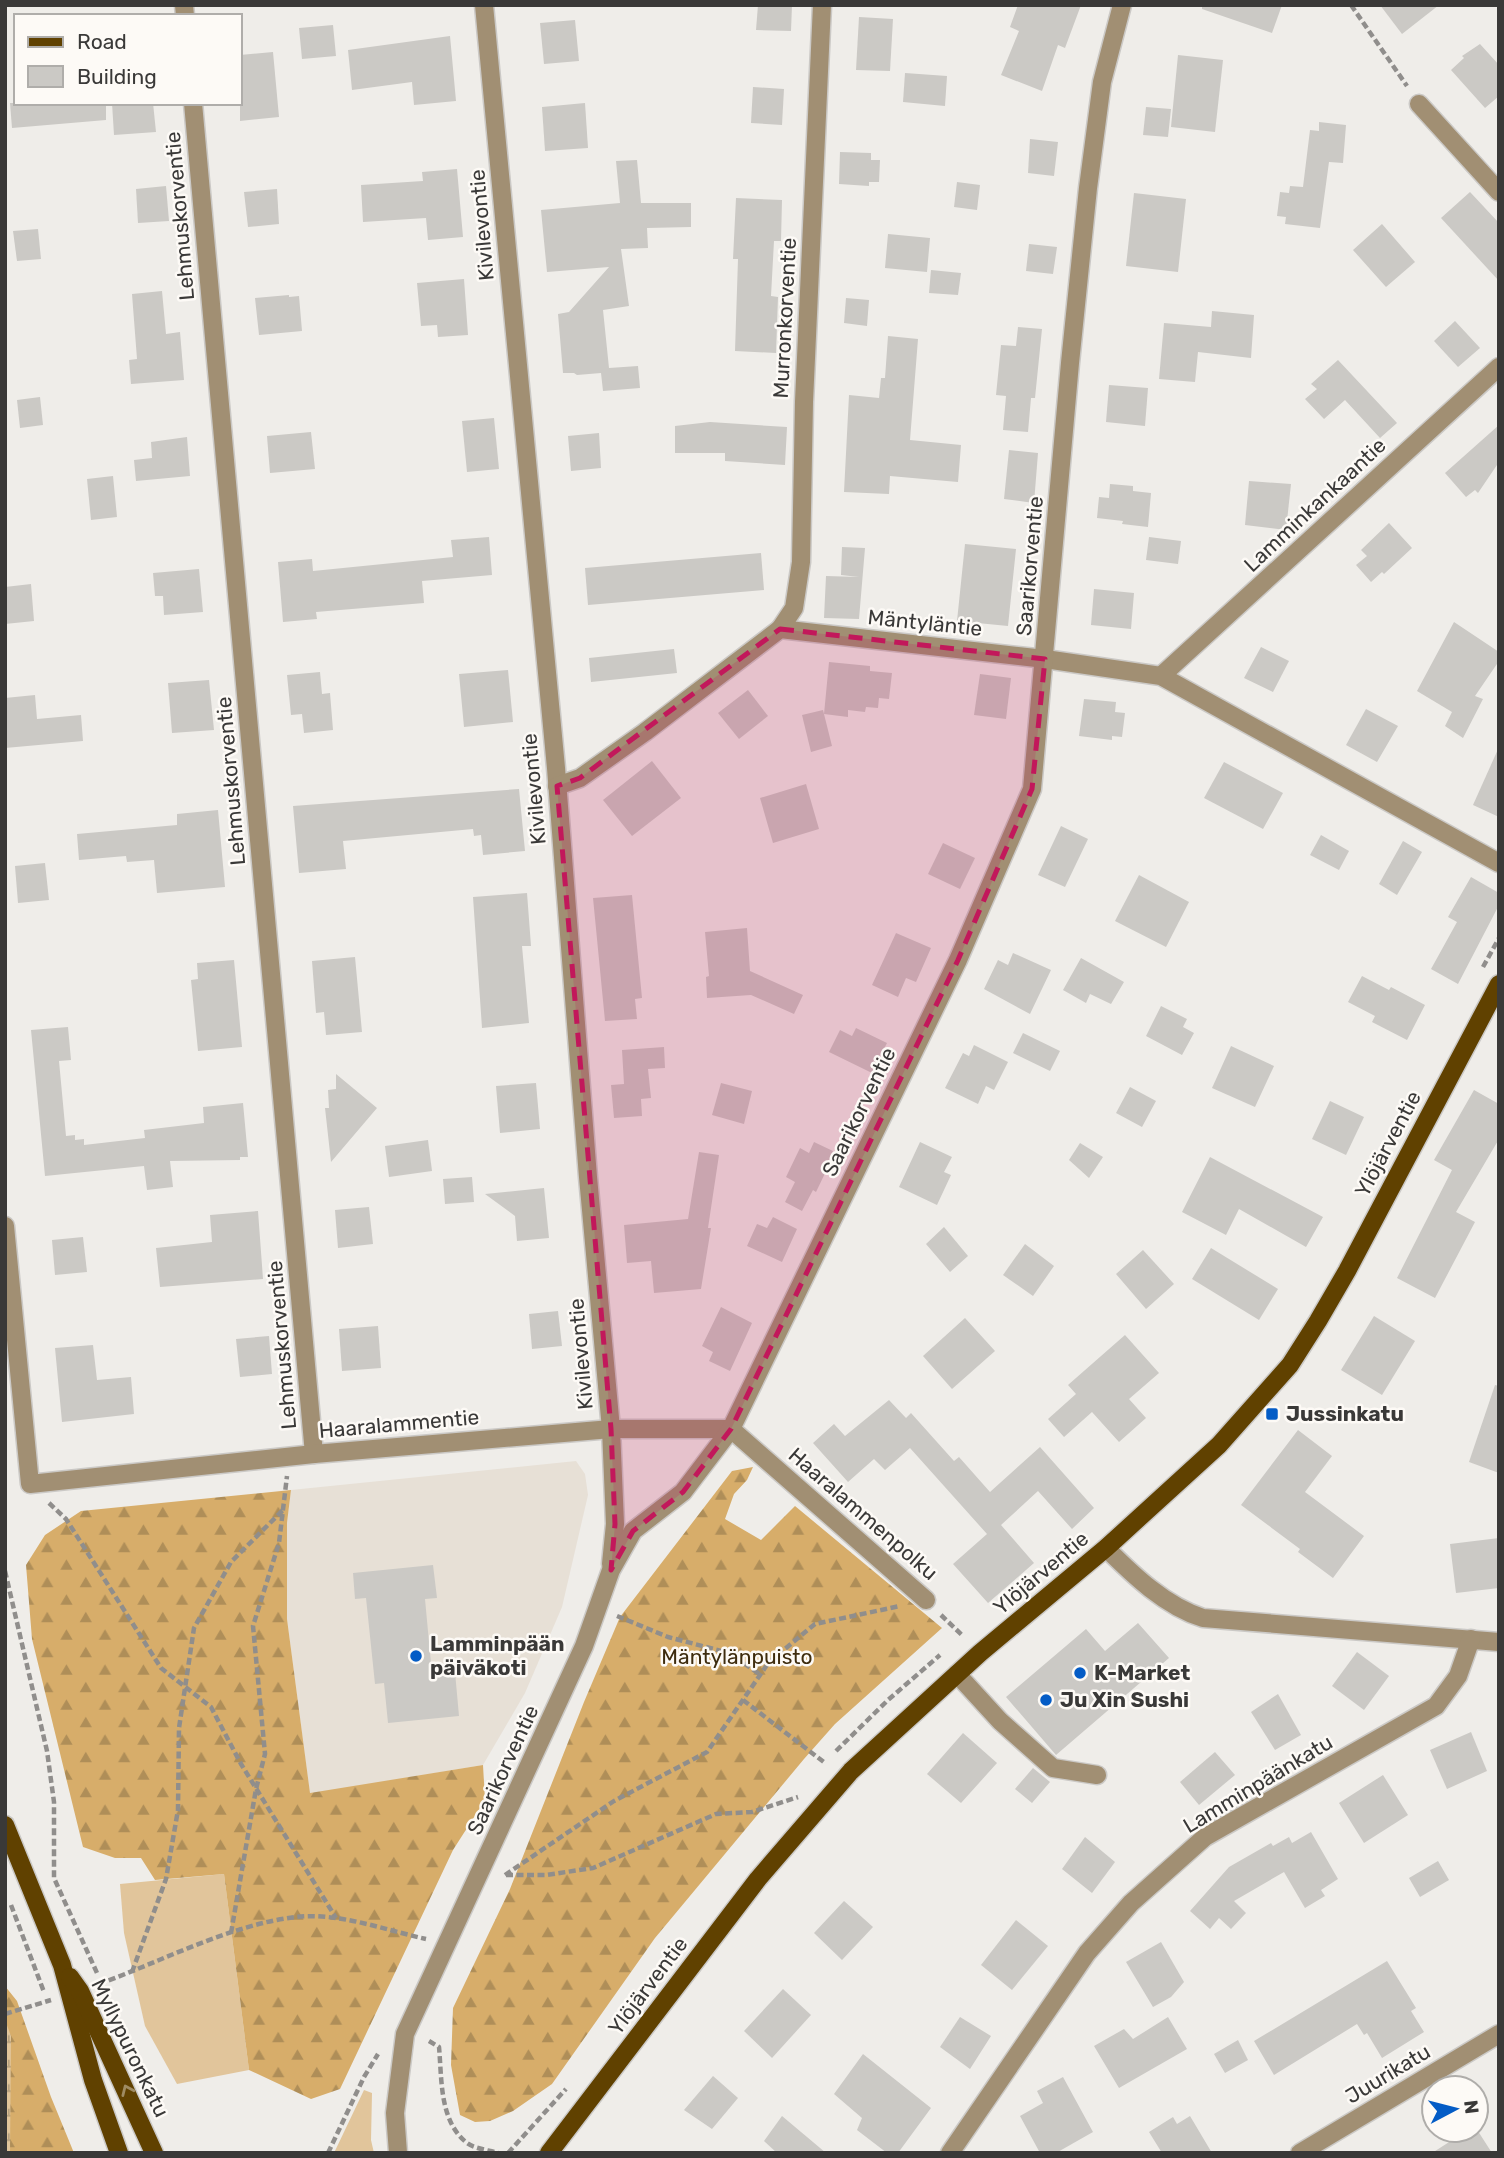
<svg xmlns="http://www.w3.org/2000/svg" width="1504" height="2158" font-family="Rubik,sans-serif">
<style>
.built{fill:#e7e0d6}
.grass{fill:#e1c59b}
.forest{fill:url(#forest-firs)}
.wetland{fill:url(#wetland-marsh)}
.building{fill:#cbc9c5}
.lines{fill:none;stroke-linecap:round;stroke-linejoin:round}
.minor-casing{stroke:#cbc9c6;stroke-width:21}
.major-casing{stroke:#cbc9c6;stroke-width:21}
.path{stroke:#908e8c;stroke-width:4.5;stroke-dasharray:7 3.5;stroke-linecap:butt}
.minor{stroke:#a18f73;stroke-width:18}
.major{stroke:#604100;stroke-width:18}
.oneway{stroke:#9f8b62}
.marked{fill:#c2185b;fill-opacity:0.2;stroke:#c2185b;stroke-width:5;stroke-dasharray:14 9;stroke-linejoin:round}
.poi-dot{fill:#045cc6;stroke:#fdfaf6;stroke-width:2.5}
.labels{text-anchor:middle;stroke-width:5;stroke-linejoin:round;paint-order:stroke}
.street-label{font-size:21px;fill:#3a3938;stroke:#fdfaf6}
.poi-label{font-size:21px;font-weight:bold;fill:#3a3938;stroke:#fdfaf6;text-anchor:start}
.park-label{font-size:21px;fill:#3e2c0e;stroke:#fdfaf6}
</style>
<defs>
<pattern id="forest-firs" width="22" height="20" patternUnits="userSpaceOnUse" patternTransform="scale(1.75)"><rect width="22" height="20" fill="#d7ad6a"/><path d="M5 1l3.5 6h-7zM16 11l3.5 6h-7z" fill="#af8e58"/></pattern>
<pattern id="wetland-marsh" width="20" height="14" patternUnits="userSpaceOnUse" patternTransform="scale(1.75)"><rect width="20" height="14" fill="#e1c59b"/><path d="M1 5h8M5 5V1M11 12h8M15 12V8" fill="none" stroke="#b7a17f"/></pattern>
</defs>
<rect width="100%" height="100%" fill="#efede9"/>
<path class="built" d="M576,1461L585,1474L588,1495L562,1607L525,1693L483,1765L310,1794L287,1619V1523L291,1490Z"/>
<g class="grass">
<path d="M224,1874L249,2070L177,2084L145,2026L124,1933L120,1884Z"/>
<path d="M364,2090L372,2093L371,2140L374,2153H334Z"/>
</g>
<g class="forest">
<path d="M753,1467L747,1480L734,1494L725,1519L761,1540L795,1506L942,1628L835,1724L804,1759L655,1938L552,2084L513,2111L490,2121L475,2122L460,2115L451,2065L453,2008L510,1889L584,1702L620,1617L732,1471Z"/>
<path d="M291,1490L287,1523V1619L310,1793L483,1765L485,1800L453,1850L340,2089L311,2099L249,2070L224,1874L155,1880L141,1858H115L83,1847L32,1639L26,1565L45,1535L81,1511Z"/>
<path d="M5,1986L17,2001L51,2097L74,2153H5Z"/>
</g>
<path class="wetland" d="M5,2020L11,2036L10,2153H5Z"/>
<g class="building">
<path d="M758,5H792L791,31L756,30Z"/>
<path d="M1018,5H1081L1065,48L1058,45L1042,91L1001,75L1019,31L1010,27Z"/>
<path d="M1202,5H1282L1272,33L1202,9Z"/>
<path d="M1380,5H1439L1402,34Z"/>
<path d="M859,17L893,19L890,71L856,70Z"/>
<path d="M575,20L579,61L544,64L540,23Z"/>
<path d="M333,25L336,56L302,59L299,28Z"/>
<path d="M450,36L456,101L414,105L412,82L352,90L348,50Z"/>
<path d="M1480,44L1499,65V96L1485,108L1451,70L1464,58L1462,56Z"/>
<path d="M273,52L279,117L240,121V55Z"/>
<path d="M1178,55L1223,60L1215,132L1171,127Z"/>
<path d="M905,73L947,76L945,106L903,102Z"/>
<path d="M753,87L784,89L782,125L751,123Z"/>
<path d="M10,103H106V120L12,128Z"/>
<path d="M112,103H153L156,132L114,135Z"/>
<path d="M585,103L588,148L545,151L542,107Z"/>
<path d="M1146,107L1171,109L1168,137L1143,135Z"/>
<path d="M1319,122L1346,125L1343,163L1329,162L1320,228L1285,224L1286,217L1277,216L1280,192L1289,193L1290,186L1303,187L1310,130L1319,131Z"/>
<path d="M1030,139L1058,142L1054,176L1028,173Z"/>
<path d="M840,152L871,153V160H880L879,182H869V186L839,184Z"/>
<path d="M637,160L641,203H691V227L647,228L648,248L621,249L629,306L603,310L609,368L638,366L640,388L603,391L601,373L577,375L574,373H563L558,314L569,312L609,267L547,272L541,210L620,203L616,161Z"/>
<path d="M457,169L463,237L428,240L426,218L363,222L361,185L423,181L422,172Z"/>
<path d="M957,182L980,185L977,210L954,207Z"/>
<path d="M166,186L169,221L138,223L136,189Z"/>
<path d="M277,189L279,224L248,227L244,192Z"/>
<path d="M1470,192L1499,223V281L1441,218Z"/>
<path d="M1134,193L1186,199L1178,272L1126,266Z"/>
<path d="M736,198L782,200L781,241H774L771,296L778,297L776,353L735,351L738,259H733Z"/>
<path d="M1382,224L1415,262L1386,287L1353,250Z"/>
<path d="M38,229L41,259L17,261L13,231Z"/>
<path d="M888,234L930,238L927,272L885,268Z"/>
<path d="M1029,244L1057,247L1053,274L1026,271Z"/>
<path d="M931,270L961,273L958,295L929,293Z"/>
<path d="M464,279L468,335L438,337L437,325L421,326L417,283Z"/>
<path d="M162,291L166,334L180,332L184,380L131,384L129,360L137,359L132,294Z"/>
<path d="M289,295V297L299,296L302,331L259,335L255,298Z"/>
<path d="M846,298L869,300L867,326L844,323Z"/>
<path d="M1212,311L1254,315L1251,358L1198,352L1195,382L1159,379L1164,323L1211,327Z"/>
<path d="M1455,321L1480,348L1458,367L1434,341Z"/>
<path d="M1018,327L1042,329L1035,398H1031L1028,432L1003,430L1006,396L996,395L1001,345L1016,346Z"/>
<path d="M888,336L918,339L910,440L961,445L958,482L890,476L889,494L844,492L849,395L879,398L881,378H885Z"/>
<path d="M1338,360L1397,423L1380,438L1345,400L1324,419L1305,399L1317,389L1311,384Z"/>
<path d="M1109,385L1148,388L1145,426L1106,422Z"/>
<path d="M40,397L43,425L20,428L17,400Z"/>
<path d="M494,418L499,469L467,472L462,421Z"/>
<path d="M710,422L787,427L785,465L725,461V453H675V426Z"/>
<path d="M1499,425V462L1478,493L1475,490L1466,497L1445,473Z"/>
<path d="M311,432L315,469L270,473L267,436Z"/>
<path d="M599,433L601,468L571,471L568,436Z"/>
<path d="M187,437L190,476L136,481L134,460L152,458L151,442Z"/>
<path d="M1009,450L1038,453L1034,503L1004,499Z"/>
<path d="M113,476L117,517L91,520L87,479Z"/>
<path d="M1249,481L1291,484L1286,530L1245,525Z"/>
<path d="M1110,484L1133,486V491L1151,493L1148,527L1122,524L1123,521L1097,518L1099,497L1109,498Z"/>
<path d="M1389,523L1412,548L1384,574L1382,572L1371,582L1356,565L1367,556L1361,550Z"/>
<path d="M489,537L492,575L422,581L424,603L316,612L317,619L283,622L278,562L312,559L313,571L453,557L451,540Z"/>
<path d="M1149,537L1181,541L1178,564L1146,560Z"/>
<path d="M965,544L1016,549L1008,626L957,621Z"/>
<path d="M842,547L865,548L859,619L824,618L826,576L859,577L841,575Z"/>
<path d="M761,553L764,590L588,605L585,568Z"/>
<path d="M199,569L203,612L164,615L163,596H155L153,573Z"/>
<path d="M31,584L34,621L5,624V587Z"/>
<path d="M1094,589L1134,593L1131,629L1091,625Z"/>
<path d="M1454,622L1499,652V661L1475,696L1483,699L1463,738L1445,726L1452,712L1417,691Z"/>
<path d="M1261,647L1289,661L1273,692L1244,678Z"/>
<path d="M674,649L677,673L591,682L589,658Z"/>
<path d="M829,662L870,666V671L892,673L889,699L879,698L878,708L866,707L865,712L848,710V717L824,714Z"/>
<path d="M508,670L513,722L464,727L459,674Z"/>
<path d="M320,672L322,694L330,693L333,730L304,733L302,714L291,715L287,675Z"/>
<path d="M980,674L1011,678L1006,719L974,715Z"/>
<path d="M209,680L214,730L172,733L168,683Z"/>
<path d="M748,690L768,716L739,739L718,713Z"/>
<path d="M35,695L37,719L81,715L83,741L5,748V698Z"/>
<path d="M1084,699L1116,702L1115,712L1125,713L1122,737L1112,736V740L1079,736Z"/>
<path d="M1366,709L1398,726L1377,762L1346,745Z"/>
<path d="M823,710L832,746L811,752L802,715Z"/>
<path d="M1499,747V817L1473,805Z"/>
<path d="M652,761L681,798L632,836L603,800Z"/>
<path d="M1224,762L1283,793L1263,829L1204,798Z"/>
<path d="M806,784L819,829L773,843L760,798Z"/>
<path d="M519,789L525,851L483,855L481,835L474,836L473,829L343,841L346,869L299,873L293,806Z"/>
<path d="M218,810L225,887L157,893L154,860L127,862L126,856L79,860L77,834L177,825V814Z"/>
<path d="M1061,826L1088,839L1065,887L1038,875Z"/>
<path d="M1321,835L1349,851L1339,870L1310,855Z"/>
<path d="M1403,841L1422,852L1397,895L1379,884Z"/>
<path d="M943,843L975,858L960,889L928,874Z"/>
<path d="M45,863L49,900L18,903L15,866Z"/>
<path d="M1139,875L1189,902L1166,947L1115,921Z"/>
<path d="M1471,877L1499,893V905L1458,984L1431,969L1457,922L1448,917Z"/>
<path d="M527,893L531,946H522L529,1023L482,1028L473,897Z"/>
<path d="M632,895L642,998L635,999L637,1019L605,1021L593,898Z"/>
<path d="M747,928L750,971L803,995L794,1014L751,995L707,998L706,977L709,976L705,932Z"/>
<path d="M896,933L931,948L916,982L906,978L898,997L872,985Z"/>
<path d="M1013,953L1051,970L1030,1014L984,989L998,960L1008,965Z"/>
<path d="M355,957L362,1032L326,1035L324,1012L316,1013L312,961Z"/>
<path d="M1081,958L1124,982L1111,1004L1090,994L1086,1003L1063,990Z"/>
<path d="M234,960L242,1047L198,1051L191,980L198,979L197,963Z"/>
<path d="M1362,976L1389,990L1391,987L1425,1005L1407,1040L1372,1022L1375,1016L1348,1002Z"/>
<path d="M1161,1006L1187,1019L1183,1027L1194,1033L1182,1055L1146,1036Z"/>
<path d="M68,1027L71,1060L59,1061L66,1136L75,1135V1140L84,1139V1145L145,1138L144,1130L204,1123L203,1107L243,1103L248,1157H240V1160L170,1161L173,1187L147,1190L144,1166L45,1176L31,1030Z"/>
<path d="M856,1028L887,1043L872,1073L829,1052L840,1030L852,1036Z"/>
<path d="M1023,1033L1060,1051L1050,1071L1013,1053Z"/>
<path d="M974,1045L1008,1062L994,1090L986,1086L978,1104L945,1088L963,1053L969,1056Z"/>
<path d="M1231,1046L1274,1066L1255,1107L1212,1088Z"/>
<path d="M664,1047L665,1068L648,1069L651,1098L641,1099L642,1116L614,1118L611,1085L624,1084L622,1050Z"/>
<path d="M336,1074L377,1108L331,1162L325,1108H329L328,1090L336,1089Z"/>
<path d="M536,1083L540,1129L500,1133L496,1086Z"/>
<path d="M721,1083L752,1091L744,1124L712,1115Z"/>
<path d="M1130,1087L1156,1101L1142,1127L1116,1113Z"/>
<path d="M1474,1090L1499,1104V1139L1456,1212L1475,1222L1435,1298L1397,1278L1452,1170L1434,1160Z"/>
<path d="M1330,1101L1364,1117L1346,1155L1312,1139Z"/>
<path d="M428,1140L432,1171L389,1177L385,1146Z"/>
<path d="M814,1142L833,1151L828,1162L830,1163L816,1192L813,1190L802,1211L785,1202L795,1182L786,1177L800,1148L809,1153Z"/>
<path d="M920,1142L952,1157L944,1172L951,1175L937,1205L899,1187Z"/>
<path d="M1080,1143L1103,1157L1089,1178L1069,1160Z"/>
<path d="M699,1152L719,1155L708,1228H711L701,1289L654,1293L651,1261L627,1263L624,1225L688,1219Z"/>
<path d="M1210,1157L1323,1217L1306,1247L1239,1209L1226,1235L1182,1212Z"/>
<path d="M472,1177L474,1202L445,1204L443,1179Z"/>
<path d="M544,1188L549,1238L517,1241L515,1216L485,1194Z"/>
<path d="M369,1207L373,1244L338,1248L335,1210Z"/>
<path d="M258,1211L263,1279L160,1287L156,1248L212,1242L210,1215Z"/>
<path d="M773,1217L797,1229L782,1262L747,1246L757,1224L767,1228Z"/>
<path d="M944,1227L968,1256L950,1272L926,1244Z"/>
<path d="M83,1237L87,1272L55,1275L52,1240Z"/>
<path d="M1025,1244L1054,1266L1033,1296L1003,1275Z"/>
<path d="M1211,1248L1278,1289L1259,1320L1192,1279Z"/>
<path d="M1143,1250L1174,1284L1146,1309L1116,1274Z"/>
<path d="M721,1307L752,1323L730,1371L709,1361L713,1352L702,1346Z"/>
<path d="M558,1311L562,1346L532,1349L529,1314Z"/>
<path d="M1374,1316L1415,1341L1382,1395L1341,1370Z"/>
<path d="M965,1318L995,1351L952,1389L923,1356Z"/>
<path d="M378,1326L381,1368L342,1371L339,1329Z"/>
<path d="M1125,1335L1159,1373L1129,1399L1146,1418L1119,1442L1092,1412L1064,1437L1048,1419L1076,1394L1068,1385Z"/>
<path d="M269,1336L272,1374L240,1377L236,1339Z"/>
<path d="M93,1345L97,1380L131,1377L134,1414L62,1422L55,1348Z"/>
<path d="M1495,1385L1499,1386V1473L1469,1462Z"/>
<path d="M889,1400L906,1418L911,1413L954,1461L959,1457L990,1492L1040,1447L1094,1508L1072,1529L1038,1491L1001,1525L1034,1563L988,1603L953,1564L987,1534L910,1448L885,1470L874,1459L848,1482L813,1443L834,1424L845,1436Z"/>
<path d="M1298,1430L1332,1456L1305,1492L1364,1536L1333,1578L1298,1552L1300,1549L1241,1505Z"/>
<path d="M1499,1538V1588L1456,1593L1450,1544Z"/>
<path d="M433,1565L437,1598L425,1599L432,1674L455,1672L459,1716L388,1723L384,1683L375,1684L366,1598L355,1599L353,1573Z"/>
<path d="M1138,1623L1169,1658L1056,1755L1006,1697L1086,1629L1105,1651Z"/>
<path d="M1357,1652L1389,1676L1364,1710L1332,1686Z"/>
<path d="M1278,1694L1301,1735L1275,1750L1251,1712Z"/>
<path d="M1471,1732L1487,1771L1447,1789L1430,1750Z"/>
<path d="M963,1733L997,1763L961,1803L927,1774Z"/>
<path d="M1215,1752L1235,1775L1199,1805L1180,1782Z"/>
<path d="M1033,1768L1050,1782L1032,1803L1015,1789Z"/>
<path d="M1383,1775L1408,1815L1364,1843L1339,1803Z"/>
<path d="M1311,1832L1338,1879L1321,1890L1325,1896L1305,1908L1284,1872L1234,1901L1246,1913L1231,1929L1219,1918L1210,1929L1190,1911L1229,1867L1271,1843L1273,1846L1289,1837L1292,1843Z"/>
<path d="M1085,1837L1115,1862L1092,1893L1062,1869Z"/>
<path d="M1438,1861L1449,1880L1420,1897L1409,1878Z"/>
<path d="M844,1901L873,1927L842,1960L814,1933Z"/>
<path d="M1016,1920L1048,1946L1012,1990L981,1965Z"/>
<path d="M1161,1942L1184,1982L1171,1997L1153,2007L1126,1962Z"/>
<path d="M1387,1961L1416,2008L1411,2011L1424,2032L1382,2058L1367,2033L1364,2035L1357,2024L1274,2075L1254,2041Z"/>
<path d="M783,1989L811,2015L772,2058L744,2031Z"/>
<path d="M960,2017L991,2036L970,2069L940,2047Z"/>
<path d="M1168,2017L1187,2049L1119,2088L1094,2046L1124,2029L1133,2039Z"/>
<path d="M1238,2040L1248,2060L1225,2073L1214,2054Z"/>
<path d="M863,2054L931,2108L898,2153H887L857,2130L862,2118L834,2094Z"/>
<path d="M713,2076L738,2098L712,2129L684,2110Z"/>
<path d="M1063,2077L1093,2132L1056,2153H1040L1020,2116L1043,2103L1037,2091Z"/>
<path d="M782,2116L826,2153H777L764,2141Z"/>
<path d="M1190,2116L1212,2153H1162L1149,2132L1173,2117L1177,2124Z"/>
<path d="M1476,2128L1492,2153H1432L1468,2130H1476Z"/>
</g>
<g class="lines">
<g class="minor-casing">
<g id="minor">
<path d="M184,5L185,16"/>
<path d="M484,5L556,768L588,1177L611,1429L615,1524L611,1564"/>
<path d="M193,103L314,1454"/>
<path d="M1419,104L1499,192"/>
<path d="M780,629L794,608L801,562L804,402L822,5"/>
<path d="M1161,676L1499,367"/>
<path d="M557,786L580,778L645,732L780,629L1045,659L1161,676L1499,863"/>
<path d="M5,1226L30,1484L314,1454L611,1429H731"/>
<path d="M731,1429L926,1600"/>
<path d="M1106,1548C1133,1575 1165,1606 1203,1618L1499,1642"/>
<path d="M957,1674L1000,1721L1053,1768L1097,1775"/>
<path d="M398,2153L395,2113L405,2034L584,1646L611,1570L633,1531L683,1492L731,1429L958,960L1032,789L1070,363L1088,188L1102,82L1122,5"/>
<path d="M950,2153L1087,1953L1131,1903L1205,1837L1436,1706L1458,1676L1471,1639"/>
<path d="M1300,2153L1499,2034"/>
</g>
</g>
<g class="major-casing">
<g id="major">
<path d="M5,1825L62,1965L93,2080L119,2153"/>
<path d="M70,1977L80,1991L154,2153"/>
<path d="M549,2153L758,1879L851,1771L980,1653L1106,1548L1219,1445L1290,1365L1318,1321L1347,1271L1499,984"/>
</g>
</g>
<g class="path">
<path d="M1351,5L1407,86"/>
<path d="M1483,967L1499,938"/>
<path d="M49,1503L66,1519L161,1668L211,1707L241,1764L336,1918"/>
<path d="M5,1571L47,1751L54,1802V1878L97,1973"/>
<path d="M941,1615L963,1636"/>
<path d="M617,1616L668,1637L729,1653L761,1675"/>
<path d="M743,1700L825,1763"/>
<path d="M836,1751L888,1700L940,1655"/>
<path d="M505,1875L614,1801L707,1752L769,1662L815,1624L900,1606"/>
<path d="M506,1875H546L593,1868L716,1814L752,1812L798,1797"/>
<path d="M11,1905L44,1992"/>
<path d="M231,1933L256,1789L265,1754L253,1626L279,1543L287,1476"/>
<path d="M132,1972L166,1879L178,1810L179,1728L194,1628L231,1562L283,1510"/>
<path d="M99,1984C160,1962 232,1924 296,1917C338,1912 385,1930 426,1939"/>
<path d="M5,2014L51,2000"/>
<path d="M429,2041L439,2047C442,2079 439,2121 467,2143C475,2149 489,2150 498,2153"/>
<path d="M328,2153L364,2077L378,2054"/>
<path d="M508,2153L566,2089"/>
</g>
<use href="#minor" class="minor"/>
<use href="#major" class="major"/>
</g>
<defs><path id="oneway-chevron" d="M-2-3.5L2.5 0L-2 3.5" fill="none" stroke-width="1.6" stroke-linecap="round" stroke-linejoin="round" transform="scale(1.75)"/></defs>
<use class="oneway" href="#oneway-chevron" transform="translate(127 2090) rotate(-114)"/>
<path class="marked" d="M780,629L1045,659L1032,789L958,960L731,1429L683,1492L633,1531L611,1570L615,1524L611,1429L557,786L580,778Z"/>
<g class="poi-dot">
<rect x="1265" y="1407" width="14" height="14" rx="3.5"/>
<circle cx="416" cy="1656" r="7"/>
<circle cx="1080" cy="1673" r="7"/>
<circle cx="1046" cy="1700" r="7"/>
</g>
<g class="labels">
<g class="street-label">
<text transform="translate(180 216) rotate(-95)" y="7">Lehmuskorventie</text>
<text transform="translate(482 225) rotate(-95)" y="7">Kivilevontie</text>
<text transform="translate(785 318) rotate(-87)" y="7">Murronkorventie</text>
<text transform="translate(1315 505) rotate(-43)" y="7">Lamminkankaantie</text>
<text transform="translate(1030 566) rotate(-85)" y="7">Saarikorventie</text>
<text transform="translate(925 623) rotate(6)" y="7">Mäntyläntie</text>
<text transform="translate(231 781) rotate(-95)" y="7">Lehmuskorventie</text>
<text transform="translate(534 789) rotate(-95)" y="7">Kivilevontie</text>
<text transform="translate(859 1112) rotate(-64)" y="7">Saarikorventie</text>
<text transform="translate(1388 1144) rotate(-62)" y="7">Ylöjärventie</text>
<text transform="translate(282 1345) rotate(-95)" y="7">Lehmuskorventie</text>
<text transform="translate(581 1354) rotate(-95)" y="7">Kivilevontie</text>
<text transform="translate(399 1424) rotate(-5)" y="7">Haaralammentie</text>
<text transform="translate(863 1514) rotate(41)" y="7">Haaralammenpolku</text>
<text transform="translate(1041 1573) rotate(-40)" y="7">Ylöjärventie</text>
<text transform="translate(503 1770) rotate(-65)" y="7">Saarikorventie</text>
<text transform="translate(1258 1784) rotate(-31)" y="7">Lamminpäänkatu</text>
<text transform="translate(648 1986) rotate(-53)" y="7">Ylöjärventie</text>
<text transform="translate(130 2048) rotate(64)" y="7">Myllypuronkatu</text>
<text transform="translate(1388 2074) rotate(-31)" y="7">Juurikatu</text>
</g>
<g class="poi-label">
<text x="1286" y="1421">Jussinkatu</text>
<text x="430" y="1651">Lamminpään<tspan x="430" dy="24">päiväkoti</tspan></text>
<text x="1094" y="1680">K-Market</text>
<text x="1060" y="1707">Ju Xin Sushi</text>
</g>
<g class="park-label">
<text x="737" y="1664">Mäntylänpuisto</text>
</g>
</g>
<rect width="1504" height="2158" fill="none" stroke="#3a3938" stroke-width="14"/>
<rect x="14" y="14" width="228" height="91" fill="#fdfaf6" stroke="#afadaa" stroke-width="2"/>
<rect x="28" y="37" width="35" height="10" fill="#604100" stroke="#afadaa" stroke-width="2"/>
<text x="77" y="49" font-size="21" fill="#3a3938">Road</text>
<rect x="28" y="66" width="35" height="21" fill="#cbc9c5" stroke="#afadaa" stroke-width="2"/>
<text x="77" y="84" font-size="21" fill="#3a3938">Building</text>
<g transform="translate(1455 2109) rotate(83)"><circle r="33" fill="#fdfaf6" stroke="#afadaa" stroke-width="2"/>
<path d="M0-5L12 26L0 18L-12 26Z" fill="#045cc6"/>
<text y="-10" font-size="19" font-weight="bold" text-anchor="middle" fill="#3a3938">N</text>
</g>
</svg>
